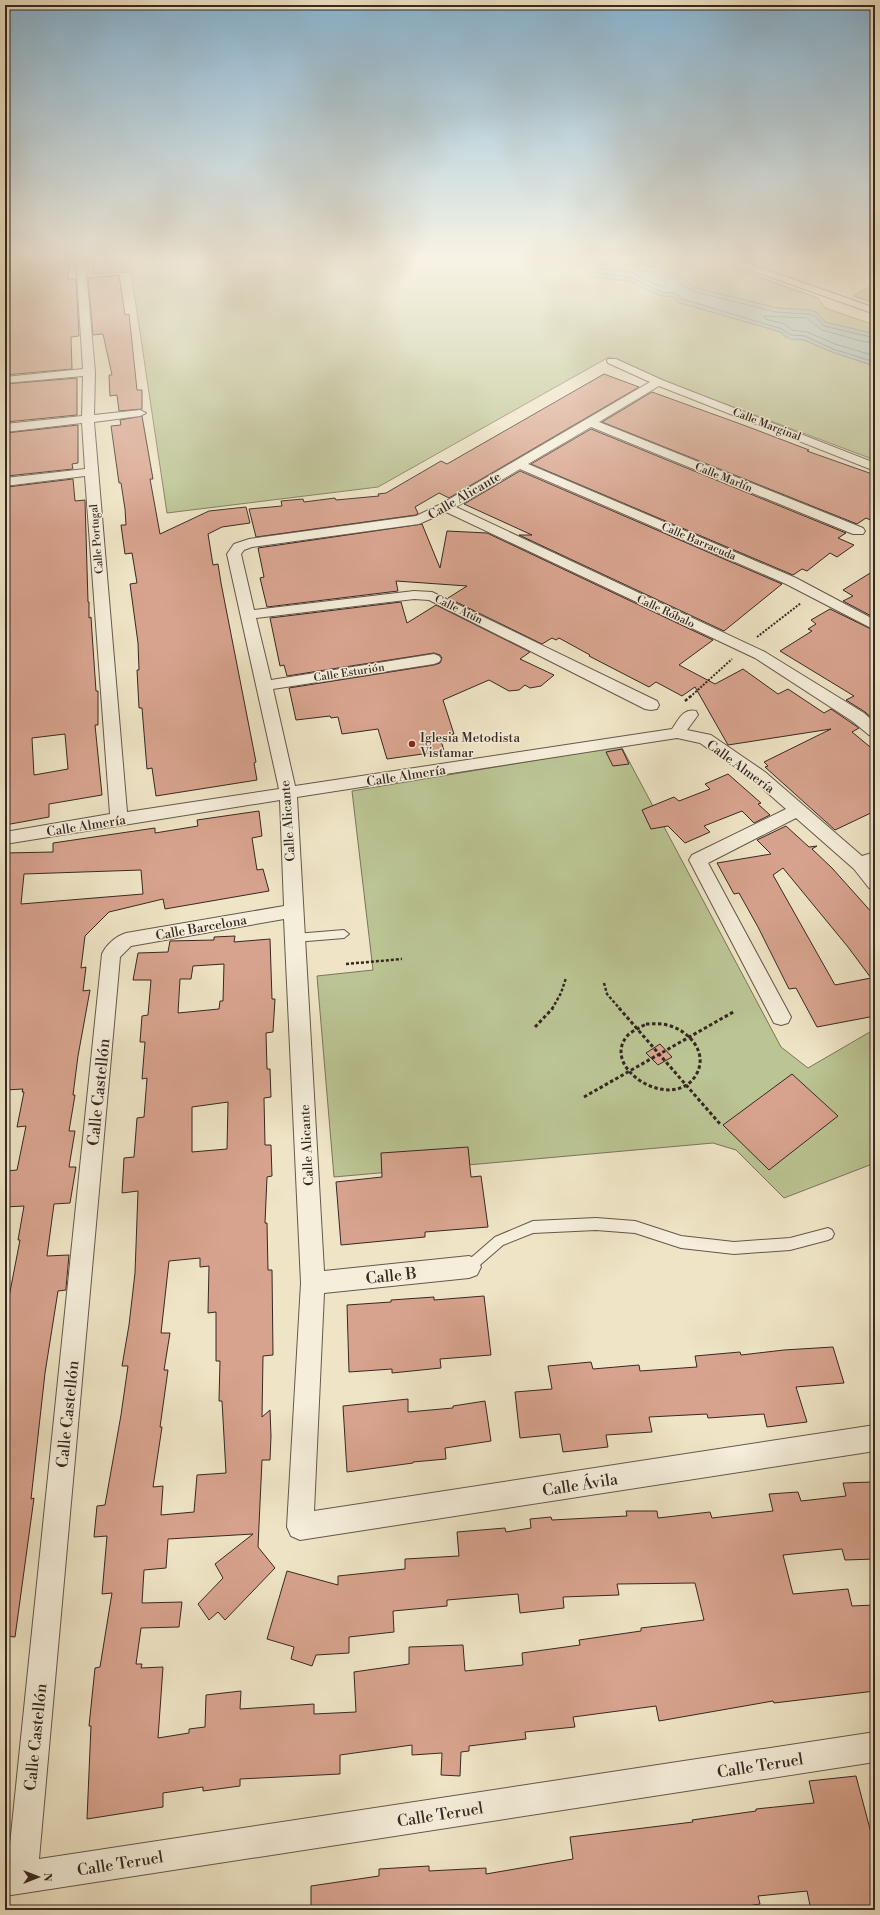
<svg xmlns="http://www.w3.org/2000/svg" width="880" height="1915" font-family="'Libre Bodoni',serif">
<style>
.green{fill:#bbc493;stroke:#79765b}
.water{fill:#9cbdbd;stroke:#74817f}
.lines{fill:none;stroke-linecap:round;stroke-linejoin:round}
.shore{stroke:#6a7270;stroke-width:1}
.building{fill:#d8a38e;stroke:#372823;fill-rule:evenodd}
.service-casing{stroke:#65574c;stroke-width:2}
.minor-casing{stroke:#65574c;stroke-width:2}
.path-far2{stroke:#372823;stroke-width:2;stroke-dasharray:2 1.5;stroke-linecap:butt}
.path-far1{stroke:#372823;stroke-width:2.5;stroke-dasharray:3 2;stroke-linecap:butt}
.path{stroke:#372823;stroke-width:3;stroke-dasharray:3.5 2.5;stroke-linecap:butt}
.service{fill:#f5eeda;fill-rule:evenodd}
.minor{fill:#f5eeda;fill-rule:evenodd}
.poi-dot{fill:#8f2418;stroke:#f5eeda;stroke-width:1.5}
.labels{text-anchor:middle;stroke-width:3;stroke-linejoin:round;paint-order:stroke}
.far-street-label{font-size:11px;fill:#372823;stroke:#f5eeda}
.street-label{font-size:13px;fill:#372823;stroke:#f5eeda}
.poi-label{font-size:13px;fill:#372823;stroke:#f5eeda;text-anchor:start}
.near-street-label{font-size:16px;fill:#372823;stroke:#f5eeda}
</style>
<rect width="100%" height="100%" fill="#efe5c6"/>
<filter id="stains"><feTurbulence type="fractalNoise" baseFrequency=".005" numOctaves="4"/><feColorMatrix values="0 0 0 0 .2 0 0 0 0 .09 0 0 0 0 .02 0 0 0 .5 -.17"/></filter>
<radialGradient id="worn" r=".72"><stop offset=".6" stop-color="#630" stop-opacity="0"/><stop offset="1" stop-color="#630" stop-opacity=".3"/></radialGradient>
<g class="green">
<path d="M92,259H538L557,263H565L587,271L588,274L596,277L628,281L662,296L674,297L677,302L781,332L785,337L804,340L832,352L874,366L875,460L664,381L609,357L378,487L167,513L131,272L94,274Z"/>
<path d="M631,259H708L818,298L825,308L875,325V334L825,322L818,313L810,310L777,308L697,288L687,283L684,279L678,276L668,274L656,263L646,262Z"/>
<path d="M875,284V303L853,296Z"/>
<path d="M621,746L781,1047L808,1068L875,1029V1163L784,1198L736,1150L713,1143L334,1177L317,976L373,970L352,791Z"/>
</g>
<path class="water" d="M539,259H631L646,262L656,263L668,274L678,276L684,279L687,283L697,288L777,308L810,310L818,313L825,322L875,334V366L832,352L804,340L790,339L781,332L677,302L674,297L662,296L628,281L596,277L588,274L587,271L566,263H557Z"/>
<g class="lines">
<g class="shore">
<path d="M553,259H566L576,262L597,273L630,277L662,292L675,293L682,299L782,329L791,335L805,336L833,349L875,362"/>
<path d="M580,259L599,269L631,272L654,284L663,287L667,286V283L657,277L653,272C642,271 631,271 628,259"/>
<path d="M633,259L636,264L655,267L666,277L676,280L685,287L696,292L776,312L808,314L815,316L824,326L875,338"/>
<path d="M875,343L861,341L822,330L807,318L764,316L765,319L785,324L792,330L807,332L835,344L875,356"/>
</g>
</g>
<g class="building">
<path d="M5,259H65V263H69L68,279H76L79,336L71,337L72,369L5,375Z"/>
<path d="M119,275L125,315L129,314L137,390H142V409L119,411L117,395L110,396L109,375H112L103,334L93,335L88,278Z"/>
<path d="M604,374L639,387L449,498L439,493L415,507L418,513L416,515L256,537L249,509L282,506L281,501L303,499L304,502L335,498L336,500L379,496L378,494L386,493L441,461L447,464Z"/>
<path d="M77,378V415L6,422L5,384Z"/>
<path d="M652,392L746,426L809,450L807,451L875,475V522L866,518L857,524L602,422Z"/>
<path d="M142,416L153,479H150L160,534L209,511L246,507L250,523L222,527L208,534L213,565L218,564L221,583L256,762L254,763L257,780L156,796L152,768L147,769L142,708H139L137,670H139L138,643L130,584L137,583L132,553L125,554L121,525H126L125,509L121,483H119L111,426L121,425L120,420Z"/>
<path d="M78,425V463L72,464L73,469L7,476L6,433Z"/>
<path d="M591,429L846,533L838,538L854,545L837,557L830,553L807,571L802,569L793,575L531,464Z"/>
<path d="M520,471L782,584L724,631L519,535H532L464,504Z"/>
<path d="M73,479L75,501L85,500L88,602H89V618L91,617L92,633L96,691H98V725H95L102,795L49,804V817L5,825V494L7,493V487ZM65,734L68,769L34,775L32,738Z"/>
<path d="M422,524L440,568L447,531L487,533L713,640L679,665L715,684L743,669L778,694L788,689L824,713L831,709L859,728L852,732L875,751V811L835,830L765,767L768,766L764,762L831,729L728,745L695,687L682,696L656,682L649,687L589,656L590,655L559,638L556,640L552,638L542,644L448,598L467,586L396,581L398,591L267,607L260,578L264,577L258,548Z"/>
<path d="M875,570V618L843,601L853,596L843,590Z"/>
<path d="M401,602L407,623L436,605L530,652L520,659L554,675L541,686L530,688L525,685L519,690L509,691L489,680L443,700L454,734L440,737L444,751L387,759L378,729L342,734L338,717L331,718L330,716L296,720L289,688L434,665L440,663L442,658L440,655L434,653L287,676L284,665L280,666L270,618Z"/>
<path d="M830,609L875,631L874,720L865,712L846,700L854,696L780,651L812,631L808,629L816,624L811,620Z"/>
<path d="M622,749L629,764L613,766L606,752Z"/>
<path d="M728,774L761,803L758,804L770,815L754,823L742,811L704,826L710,832L685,843L668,826L651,829L642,810L674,797L679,801L710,789L705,784Z"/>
<path d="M259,811L262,836L252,838L257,870L263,869L269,891L165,909L163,899L109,912L85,936L81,968L86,967L83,991L90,990L78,1056L73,1095H75L69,1131H75L69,1167H76L70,1203L54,1204L47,1256L69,1255L66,1288V1290L58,1291L45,1373L31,1499L34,1498L15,1637L5,1636V1298L9,1297L20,1240H18L24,1206L5,1207V1171L17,1170L26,1126L17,1127L24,1092H22L23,1089L5,1090V853L53,852V843L155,828V833L198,826L197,820ZM141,870L143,894L21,904L24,874Z"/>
<path d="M786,826L809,847L817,846L812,849L832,868L875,916V1016L817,1027L796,988L789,989L758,927L739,893L734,894L717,863L771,854L757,840ZM783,868L848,947L871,978L835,985L773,875Z"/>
<path d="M235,936L234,942L270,939L272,999H275L273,1032L266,1033L267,1069H270L271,1097L264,1098L265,1145H271L272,1176L267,1177L265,1223H267L268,1270H272L273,1355L263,1356L262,1417L270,1410L271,1436L270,1460H262L258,1547L275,1568L225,1620L218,1612L209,1620L198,1604L223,1578L215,1564L253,1534L168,1539L166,1568L144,1570L142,1603L182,1602L179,1627L141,1628L136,1664H142L141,1668L163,1667L158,1738L189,1733V1729L205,1727L206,1695L241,1691L240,1709L314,1704V1714L356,1712L354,1672L409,1664V1647L463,1645L465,1671L523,1665L522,1653L580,1645L579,1640L641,1631V1628L704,1620L695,1583L617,1584L619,1595L563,1597L564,1608L520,1613L518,1594L447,1600V1606L393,1611L394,1632L349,1637V1653L316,1655L312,1666L291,1659L294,1647L267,1639L287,1571L338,1585V1576L405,1569V1559L459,1556L457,1532L505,1528L506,1532L531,1528L530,1519L551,1517L552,1520L627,1516L626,1511H657L658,1518L710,1512L712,1518L773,1511L769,1494L798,1492L801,1501L846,1496L843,1483L872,1482L875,1496V1559L845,1560L842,1549L783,1555L793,1594L848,1589L852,1606L875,1605V1691L774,1703L773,1701L659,1721L656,1706L573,1717L575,1727L525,1732L526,1739L469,1746V1751L461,1752L460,1776L441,1775L442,1753L412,1755V1745L340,1755V1774L240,1779V1786L203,1791V1787L163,1793V1807L87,1819L91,1726H89L95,1668L100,1667L112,1593L102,1594L107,1536L94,1537L97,1506L105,1505L121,1415L128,1366H122L129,1325L135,1273L138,1191L122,1193L124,1158L134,1157L137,1118L144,1117L147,1078L142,1079L145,1042H140L142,1016L148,1015L151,980H133L138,953L168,952L170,941L214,940V937ZM224,964L223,1001H220L219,1009L178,1013L180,979H191L193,966ZM228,1102L227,1149L192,1152V1107ZM200,1258V1267L209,1266L208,1313L216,1312V1361H220L219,1401H222L226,1473L197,1475L194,1512L161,1515L163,1486L153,1487L162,1427H160L168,1370H164L170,1333H161L169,1261Z"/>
<path d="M660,1044L672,1057L658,1065L646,1053Z"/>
<path d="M792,1074L838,1116L769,1170L723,1125Z"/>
<path d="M468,1147L471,1177L481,1176L488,1227L425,1232V1237L341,1245L336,1182L382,1177L381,1153Z"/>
<path d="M484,1296L491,1355L440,1359L441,1368L392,1373V1369L349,1372L347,1305L391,1302V1300L434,1297V1300Z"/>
<path d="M833,1347L844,1383L796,1387L807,1422L767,1427L764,1414L708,1418L707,1414L649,1417L652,1432L606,1435L608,1447L563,1452L560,1434L520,1438L515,1392L552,1389L548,1366L591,1362L593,1369L639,1365L640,1371L697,1367L695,1356L740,1352L741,1355L784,1350Z"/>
<path d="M408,1399V1412L453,1408V1406L485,1401L491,1441L445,1448L446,1459L413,1462V1463L347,1472L343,1406Z"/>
<path d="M856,1776L875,1848V1908L855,1910H811L807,1891L758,1896L760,1904L723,1910H311V1886L379,1876V1869L429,1866V1871L486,1868V1874L573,1859L570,1837L693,1822L692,1820L756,1811V1809L814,1803L809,1781Z"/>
</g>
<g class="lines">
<g class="service-casing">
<g id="service">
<path d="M771,259H869L872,260L869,262L774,261Z"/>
<path d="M344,930L349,934L344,938L295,942L290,938L295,934Z"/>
<path d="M596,1218L635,1221L681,1236L734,1242L790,1238L828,1228L832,1230L834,1234L832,1238L828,1240L790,1250L734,1254L681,1248L635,1233L596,1230L533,1233L503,1245L473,1271L469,1273L465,1271L463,1267L465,1263L495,1237L533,1221Z"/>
</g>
</g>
<g class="minor-casing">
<g id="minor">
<path d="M76,259H85L95,372L94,415L140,410L146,413L140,416L94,422L127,812L279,789L227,554L234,544L249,539L416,516L441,504L650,382L608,363L607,361L608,359H616L662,380L875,463V471L659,386L599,422L863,528L865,531L863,534H853L591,427L528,464L796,578L875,620V630L786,584L520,469L456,507L765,652L864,713L875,723V736L869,735L852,721L755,658L446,512L419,524L252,547L244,550L241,554L254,610L414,591L432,592L657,701L659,705L657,709L651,710L645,709L429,600L414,599L256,618L271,680L434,654L439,656L441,659L439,662L434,664L273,689L295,786L672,729C679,719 683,708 696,711L698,715L687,730L711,735L765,772L862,856L875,852V865L872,866L875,870V890L869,888L854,869L796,818L708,863L791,1017L788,1023L781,1025L774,1023L689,860L692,855L786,809L753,780L700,743L677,738L297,797L324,1271L469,1256L477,1259L481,1267L477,1275L469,1278L324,1293L314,1511L875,1425V1451L300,1540L291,1536L287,1527L301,1283L284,919L131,946L120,957L39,1859L875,1732V1762L5,1896V1864H8L102,954C106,945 116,936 126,933L284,906L280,800L5,844V832L110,814L85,476L5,486V478L85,469L82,423L5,432V424L82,416L83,376L5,383V377L83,369Z"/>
<path d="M723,259H736L875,308V314L725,261Z"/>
</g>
</g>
<g class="path-far2">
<path d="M757,637L801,603"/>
<path d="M690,697L732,659"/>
</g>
<g class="path-far1">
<path d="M685,701L691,696"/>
<path d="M346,964L402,959"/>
<path d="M604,983L607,994L620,1009"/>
<path d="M552,1009L561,993L566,978"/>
</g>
<g class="path">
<path d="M619,1008L720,1124"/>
<path d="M646,1024C653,1024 660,1023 667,1025C689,1030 709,1053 696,1075C673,1114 598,1068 628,1035C632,1031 641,1027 646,1024Z"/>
<path d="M535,1027L553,1008"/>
<path d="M584,1097L735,1011"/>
</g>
<use href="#service" class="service"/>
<use href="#minor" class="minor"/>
</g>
<linearGradient id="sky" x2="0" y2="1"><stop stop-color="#89b8d7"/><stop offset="0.49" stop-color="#f8f3e5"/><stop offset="1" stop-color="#f8f3e5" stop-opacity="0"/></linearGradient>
<rect width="880" height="527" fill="url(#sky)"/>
<circle class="poi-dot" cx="412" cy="744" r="4"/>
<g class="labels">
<g class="far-street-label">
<text transform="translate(767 424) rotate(21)" y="4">Calle Marginal</text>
<text transform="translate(724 477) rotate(22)" y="4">Calle Marlín</text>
<text transform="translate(96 539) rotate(-95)" y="4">Calle Portugal</text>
<text transform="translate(699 541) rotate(23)" y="4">Calle Barracuda</text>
<text transform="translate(459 609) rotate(26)" y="4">Calle Atún</text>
<text transform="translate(666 611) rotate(25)" y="4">Calle Róbalo</text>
<text transform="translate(349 672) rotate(-9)" y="4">Calle Esturión</text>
</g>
<g class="street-label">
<text transform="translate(464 495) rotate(-30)" y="5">Calle Alicante</text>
<text transform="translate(741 766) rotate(36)" y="5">Calle Almería</text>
<text transform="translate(406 775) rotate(-9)" y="5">Calle Almería</text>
<text transform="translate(287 821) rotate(-94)" y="5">Calle Alicante</text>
<text transform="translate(86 825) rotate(-9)" y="5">Calle Almería</text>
<text transform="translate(201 927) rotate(-10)" y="5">Calle Barcelona</text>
<text transform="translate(306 1145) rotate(-93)" y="5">Calle Alicante</text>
</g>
<g class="poi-label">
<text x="420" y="742">Iglesia Metodista<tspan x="420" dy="15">Vistamar</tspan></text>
</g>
<g class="near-street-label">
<text transform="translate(98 1092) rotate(-84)" y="6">Calle Castellón</text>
<text transform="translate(391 1275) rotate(-6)" y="6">Calle B</text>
<text transform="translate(67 1414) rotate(-84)" y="6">Calle Castellón</text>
<text transform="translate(580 1484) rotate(-9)" y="6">Calle Ávila</text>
<text transform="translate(35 1737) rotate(-84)" y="6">Calle Castellón</text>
<text transform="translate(760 1765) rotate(-9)" y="6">Calle Teruel</text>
<text transform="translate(440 1814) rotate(-9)" y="6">Calle Teruel</text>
<text transform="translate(120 1863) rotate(-9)" y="6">Calle Teruel</text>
</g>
</g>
<rect width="880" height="1915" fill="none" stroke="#efe5c6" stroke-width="20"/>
<rect x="6" y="6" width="868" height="1903" fill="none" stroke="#372823" stroke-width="2"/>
<rect x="10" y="10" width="860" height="1895" fill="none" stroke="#372823"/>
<g transform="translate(38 1877) rotate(90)" stroke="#f5eeda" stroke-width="3" paint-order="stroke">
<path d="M0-3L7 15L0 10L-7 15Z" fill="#372823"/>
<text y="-6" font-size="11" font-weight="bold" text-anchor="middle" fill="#372823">N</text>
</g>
<rect width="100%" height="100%" filter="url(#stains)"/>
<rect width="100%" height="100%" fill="url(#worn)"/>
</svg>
